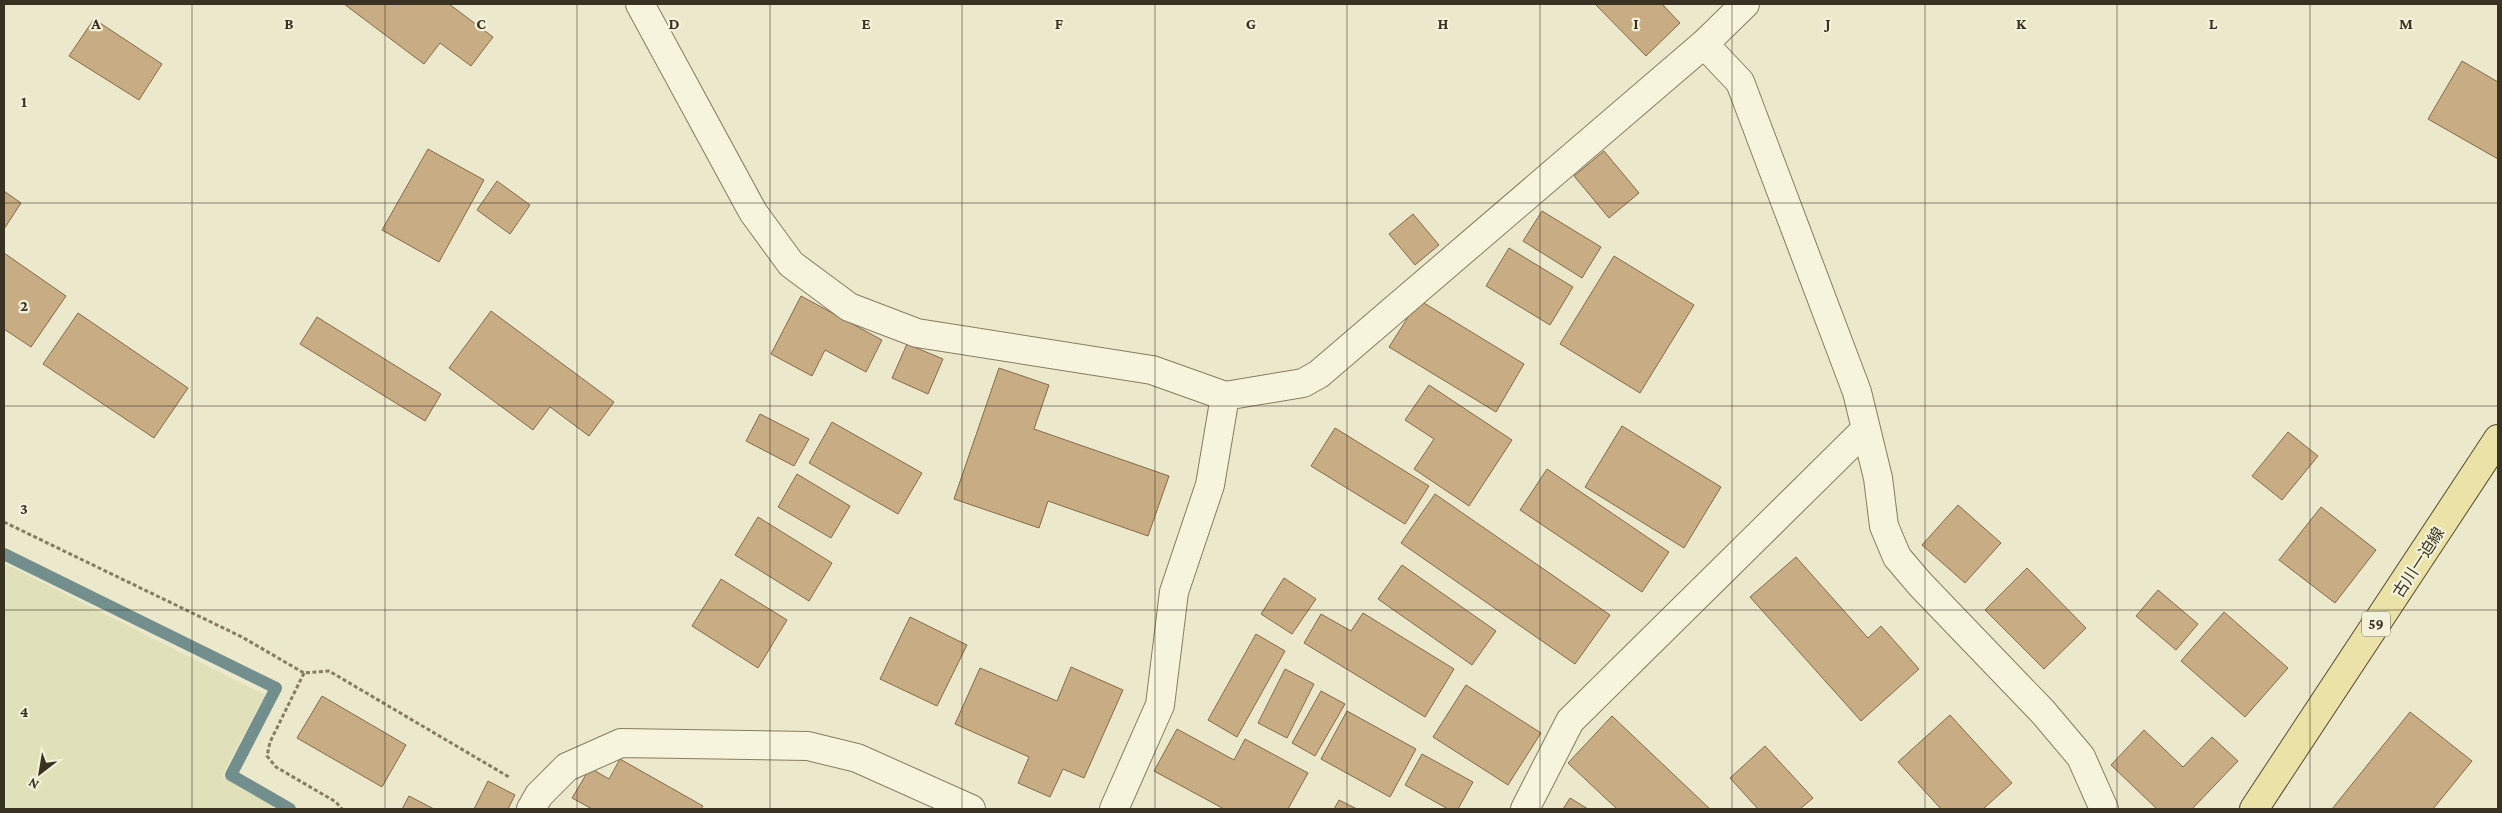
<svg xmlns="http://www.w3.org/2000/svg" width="2502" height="813" font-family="'Crimson Pro','Noto Sans JP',serif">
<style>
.farmland{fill:#e0e1b9}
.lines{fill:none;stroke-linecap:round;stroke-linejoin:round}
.stream{stroke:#728f8d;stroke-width:12}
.building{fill:#c7ac84;stroke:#856b48}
.street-casing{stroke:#877c60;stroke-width:30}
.primary-casing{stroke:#564a34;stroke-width:30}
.path{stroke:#877c60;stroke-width:3;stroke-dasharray:4 2.5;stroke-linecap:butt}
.street{stroke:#f7f4de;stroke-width:28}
.primary{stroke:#ebe2a7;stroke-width:28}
.grid{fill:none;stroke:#393222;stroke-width:1;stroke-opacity:0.55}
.labels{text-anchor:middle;stroke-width:4.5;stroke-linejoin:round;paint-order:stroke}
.shield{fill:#f4f1da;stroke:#716b59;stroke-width:1}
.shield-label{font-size:15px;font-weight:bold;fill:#393222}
.street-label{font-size:16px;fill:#393222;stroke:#f4f1da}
.grid-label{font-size:16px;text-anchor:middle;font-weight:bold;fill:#393222;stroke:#f4f1da;stroke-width:4.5;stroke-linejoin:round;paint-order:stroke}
</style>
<rect width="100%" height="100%" fill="#ece8cb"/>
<path class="farmland" d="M4,563L265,695L222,776L279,809H4Z"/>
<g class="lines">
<path class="stream" d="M4,554L276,688L231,775L290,809"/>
</g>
<g class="building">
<path d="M344,4H449L493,37L471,66L440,43L424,64Z"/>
<path d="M1595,4H1662L1680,23L1646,56Z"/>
<path d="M94,19L162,64L139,100L69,56Z"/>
<path d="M2462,61L2498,82V159L2428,119Z"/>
<path d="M428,149L484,180L439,262L382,230Z"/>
<path d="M1604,151L1639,193L1609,218L1574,176Z"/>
<path d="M497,181L530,205L510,234L477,210Z"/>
<path d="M4,191L21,203L4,229Z"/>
<path d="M1542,211L1601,247L1582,278L1523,241Z"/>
<path d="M1413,214L1439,245L1415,265L1389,234Z"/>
<path d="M1509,248L1573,287L1550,325L1486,286Z"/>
<path d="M4,253L66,296L31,347L4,329Z"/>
<path d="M1614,256L1694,305L1640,393L1560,344Z"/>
<path d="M801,296L882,340L866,372L825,350L812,376L771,354Z"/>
<path d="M1419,300L1524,364L1496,412L1389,347Z"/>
<path d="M491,311L614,402L589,436L550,407L533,430L449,368Z"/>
<path d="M78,313L188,388L154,438L43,364Z"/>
<path d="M317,317L441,394L425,421L300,344Z"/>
<path d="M907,344L943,359L928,394L892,378Z"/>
<path d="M999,368L1049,385L1034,429L1169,476L1148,536L1048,501L1039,528L954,499Z"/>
<path d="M1429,385L1512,440L1469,506L1414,469L1434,439L1405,420Z"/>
<path d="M760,414L809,439L794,466L746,441Z"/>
<path d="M832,422L922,473L898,514L809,463Z"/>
<path d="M1622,426L1721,487L1684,548L1585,487Z"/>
<path d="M1335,428L1429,486L1405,524L1311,466Z"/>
<path d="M2288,432L2318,456L2282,500L2252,476Z"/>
<path d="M1547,469L1669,552L1642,592L1520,510Z"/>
<path d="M797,474L850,506L831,538L778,507Z"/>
<path d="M1435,494L1610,615L1575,664L1401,543Z"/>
<path d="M1958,505L2001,543L1965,583L1922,545Z"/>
<path d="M2321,507L2376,550L2335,603L2279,560Z"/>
<path d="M758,517L832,563L809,601L735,555Z"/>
<path d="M1796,557L1868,638L1881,626L1919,669L1861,721L1750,597Z"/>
<path d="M1402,565L1496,631L1472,665L1378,599Z"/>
<path d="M2027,568L2086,628L2044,669L1985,610Z"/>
<path d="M1284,578L1316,599L1292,634L1261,614Z"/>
<path d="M721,579L787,620L758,668L692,626Z"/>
<path d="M2158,590L2198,624L2176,650L2136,616Z"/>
<path d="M2224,612L2288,668L2245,717L2181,661Z"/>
<path d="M1363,613L1454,669L1425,717L1304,643L1321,614L1351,631Z"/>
<path d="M910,617L967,645L937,706L880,679Z"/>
<path d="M1256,634L1285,651L1237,737L1208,720Z"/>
<path d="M1071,667L1123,690L1084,778L1063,769L1050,797L1018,783L1029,757L955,724L980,668L1057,701Z"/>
<path d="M1285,669L1314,684L1287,738L1258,723Z"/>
<path d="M1466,685L1541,733L1508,785L1433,737Z"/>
<path d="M1321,691L1345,704L1315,756L1292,743Z"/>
<path d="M322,696L406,745L382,787L297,738Z"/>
<path d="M1347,711L1416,749L1390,797L1321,759Z"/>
<path d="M2410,712L2472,761L2433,809H2332Z"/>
<path d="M1950,715L2012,783L1983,809H1941L1898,762Z"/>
<path d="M1612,716L1710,809H1617L1568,763Z"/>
<path d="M1177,729L1234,760L1245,739L1308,773L1288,809H1224L1154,771Z"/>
<path d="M2144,730L2183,767L2212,737L2238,761L2192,809H2157L2111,765Z"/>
<path d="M1765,746L1813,798L1800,809H1758L1730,778Z"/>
<path d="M1422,754L1473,782L1458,809H1448L1405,785Z"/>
<path d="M620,759L703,806L701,809H592L572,798L590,768L609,779Z"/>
<path d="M488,781L515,795L508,809H474Z"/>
<path d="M409,796L434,809H402Z"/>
<path d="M1570,798L1588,809H1563Z"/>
<path d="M1339,800L1357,809H1334Z"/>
</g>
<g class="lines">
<g class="street-casing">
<g id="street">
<path d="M640,4L753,212L791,264L849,307L917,333L1152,370L1225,396L1303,383L1319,374L1704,44L1745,4"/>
<path d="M1704,44L1740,82L1857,392L1878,478L1884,526L1897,557L1920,584L2043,712L2081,757L2104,809"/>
<path d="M531,809L539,795L567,767L621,743L808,746L857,758L971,809"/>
<path d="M1114,809L1160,705L1174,592L1210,485L1225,396"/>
<path d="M1525,809L1570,721L1865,430"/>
</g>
</g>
<g class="primary-casing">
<path id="primary" d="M2254,809L2498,439"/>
</g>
<g class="path">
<path d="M4,522L242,637L304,673L329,671L509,777"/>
<path d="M304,673L270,742L267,756L276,767L336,802L342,809"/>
</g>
<use href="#street" class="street"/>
<use href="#primary" class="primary"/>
</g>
<path class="grid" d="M192,4V809M385,4V809M577,4V809M770,4V809M962,4V809M1155,4V809M1347,4V809M1540,4V809M1732,4V809M1925,4V809M2117,4V809M2310,4V809M4,203H2498M4,406H2498M4,610H2498"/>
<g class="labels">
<rect class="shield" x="2362" y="611.5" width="28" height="25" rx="4"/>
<g class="shield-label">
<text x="2376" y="629">59</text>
</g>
<g class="street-label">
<text transform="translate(2418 562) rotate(-57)" y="6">古川一迫線</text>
</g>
</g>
<g class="grid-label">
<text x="96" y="29">A</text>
<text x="289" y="29">B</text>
<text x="481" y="29">C</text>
<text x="674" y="29">D</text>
<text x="866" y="29">E</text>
<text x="1059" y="29">F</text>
<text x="1251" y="29">G</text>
<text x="1443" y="29">H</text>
<text x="1636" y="29">I</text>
<text x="1828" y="29">J</text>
<text x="2021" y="29">K</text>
<text x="2213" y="29">L</text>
<text x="2406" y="29">M</text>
<text x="24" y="107">1</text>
<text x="24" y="311">2</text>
<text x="24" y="514">3</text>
<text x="24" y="717">4</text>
</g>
<rect width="2502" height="813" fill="none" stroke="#393222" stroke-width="10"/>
<g transform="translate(40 773) rotate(211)" stroke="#f4f1da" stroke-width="4" paint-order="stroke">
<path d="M0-4L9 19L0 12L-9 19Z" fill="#393222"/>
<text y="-8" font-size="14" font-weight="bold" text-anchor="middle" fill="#393222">N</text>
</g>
</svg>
